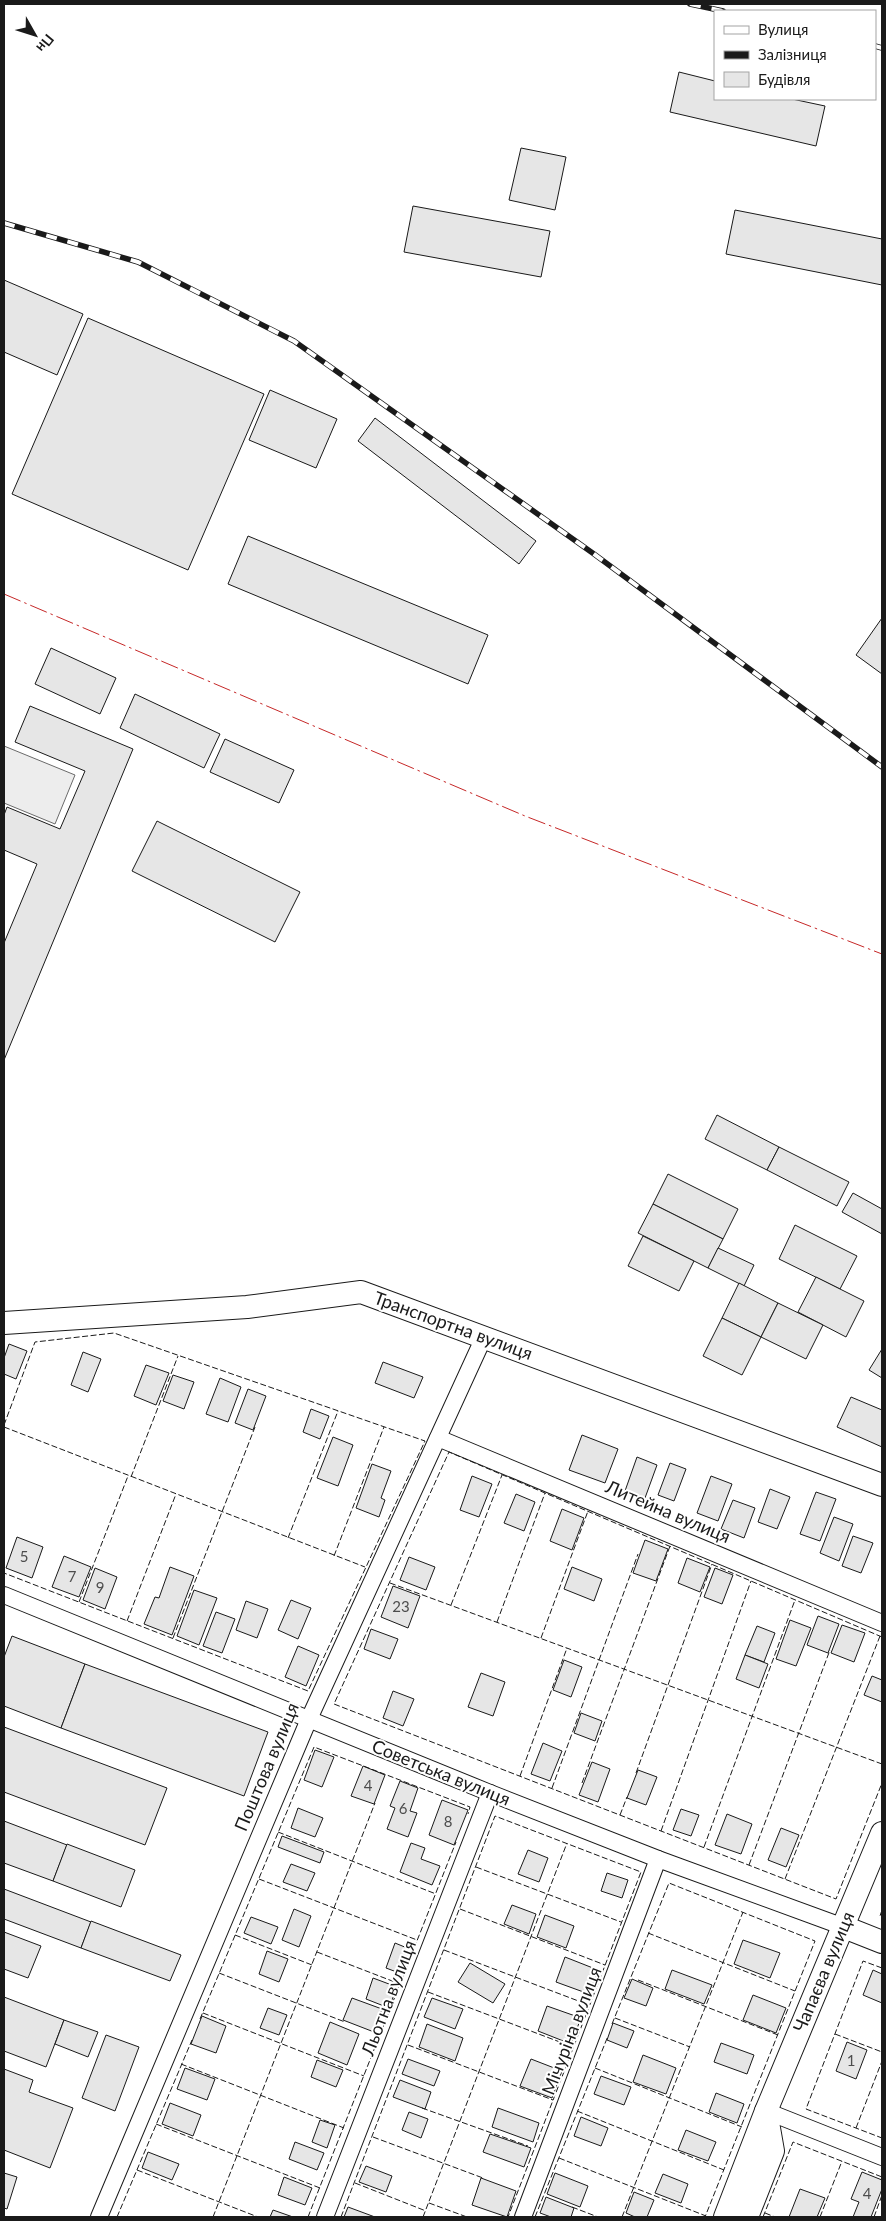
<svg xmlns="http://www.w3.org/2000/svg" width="886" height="2221" font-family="Lato,sans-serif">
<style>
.built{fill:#ededed;stroke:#6a6a6a}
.building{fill:#e6e6e6;stroke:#1a1a1a}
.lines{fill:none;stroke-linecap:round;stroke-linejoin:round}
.street-casing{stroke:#1a1a1a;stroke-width:18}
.secondary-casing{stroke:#1a1a1a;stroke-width:24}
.street{stroke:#fff;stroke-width:16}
.secondary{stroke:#fff;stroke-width:22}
.rail-casing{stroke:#1a1a1a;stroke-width:5.5}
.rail{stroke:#fff;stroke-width:4;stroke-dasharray:11;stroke-linecap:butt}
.fence{stroke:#1a1a1a;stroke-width:1;stroke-dasharray:6 2.5;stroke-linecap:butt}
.power{stroke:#c62828;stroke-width:1;stroke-dasharray:18 4 2.5 4;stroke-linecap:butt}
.labels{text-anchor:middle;stroke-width:4;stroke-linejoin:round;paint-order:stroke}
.number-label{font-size:15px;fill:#4d4d4d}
.street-label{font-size:18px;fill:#1a1a1a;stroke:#fff}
</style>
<rect width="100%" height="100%" fill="#fff"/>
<path class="built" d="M4,746L75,775L55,824L4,803Z"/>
<g class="building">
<path d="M679,72L715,81V99H792L825,106L816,146L670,112Z"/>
<path d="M521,148L566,157L555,210L509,200Z"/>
<path d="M413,206L550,231L541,277L404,252Z"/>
<path d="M735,210L882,239V285L726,254Z"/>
<path d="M4,280L83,314L57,375L4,352Z"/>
<path d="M88,318L264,394L188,570L12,494Z"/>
<path d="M270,390L337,419L316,468L249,440Z"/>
<path d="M375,418L536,541L519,564L358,441Z"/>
<path d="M248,536L488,635L468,684L228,584Z"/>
<path d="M882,618V674L856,655Z"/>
<path d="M51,648L116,678L100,714L35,684Z"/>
<path d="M135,694L220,734L204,768L120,728Z"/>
<path d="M30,706L133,749L4,1060V943L37,864L4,850V815L7,807L60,829L85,771L15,742Z"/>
<path d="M225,739L294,770L279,803L210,772Z"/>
<path d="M157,821L300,892L275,942L132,871Z"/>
<path d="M717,1115L779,1147L767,1170L705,1139Z"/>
<path d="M779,1147L849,1182L837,1206L767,1170Z"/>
<path d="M668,1174L738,1209L723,1239L653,1204Z"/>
<path d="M853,1193L882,1209V1234L842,1212Z"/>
<path d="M653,1204L723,1239L708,1268L638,1233Z"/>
<path d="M795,1225L857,1256L840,1289L779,1259Z"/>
<path d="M643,1236L694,1261L679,1291L628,1266Z"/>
<path d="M718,1248L754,1265L744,1286L708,1268Z"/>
<path d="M816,1277L864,1301L846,1337L798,1312Z"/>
<path d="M739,1283L778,1303L761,1337L722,1318Z"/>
<path d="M778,1303L823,1325L806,1359L761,1337Z"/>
<path d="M722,1318L761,1337L742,1375L703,1356Z"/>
<path d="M9,1344L27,1351L16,1379L4,1374V1358Z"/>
<path d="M882,1349V1378L869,1370Z"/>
<path d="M83,1352L101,1359L88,1392L71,1385Z"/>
<path d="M383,1362L423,1377L414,1398L375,1383Z"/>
<path d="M146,1365L169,1373L156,1405L134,1396Z"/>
<path d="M173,1375L194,1382L184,1409L163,1401Z"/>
<path d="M220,1378L241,1387L228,1422L206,1414Z"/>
<path d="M248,1389L266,1396L253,1430L235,1423Z"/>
<path d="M851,1397L882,1410V1447L837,1427Z"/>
<path d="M311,1409L329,1416L320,1439L303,1432Z"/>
<path d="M582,1435L618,1449L605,1483L569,1470Z"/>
<path d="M333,1437L353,1445L338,1486L317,1478Z"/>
<path d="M637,1457L657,1465L645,1498L625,1491Z"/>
<path d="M670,1463L686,1469L674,1501L658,1495Z"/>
<path d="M372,1464L391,1471L381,1498L385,1500L379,1517L356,1508Z"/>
<path d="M472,1476L492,1484L479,1517L460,1510Z"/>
<path d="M711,1476L732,1484L718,1521L697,1513Z"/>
<path d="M770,1489L790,1497L777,1529L758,1522Z"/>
<path d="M816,1492L836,1499L820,1541L800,1534Z"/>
<path d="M516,1494L535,1502L524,1531L504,1523Z"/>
<path d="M733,1500L755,1508L744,1538L721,1529Z"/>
<path d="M562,1509L584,1518L572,1550L550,1541Z"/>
<path d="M834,1517L853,1524L839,1561L820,1553Z"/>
<path d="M853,1536L873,1543L861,1573L842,1566Z"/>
<path d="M17,1537L43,1547L32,1578L6,1568Z"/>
<path d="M645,1540L668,1549L656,1581L633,1573Z"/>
<path d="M64,1556L91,1567L79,1597L52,1587Z"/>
<path d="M409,1557L435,1567L426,1590L400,1580Z"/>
<path d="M687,1558L710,1567L700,1592L678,1583Z"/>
<path d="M170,1567L194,1576L172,1635L144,1624L155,1597L159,1598Z"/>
<path d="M572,1567L602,1579L594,1601L564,1589Z"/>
<path d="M95,1568L117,1577L105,1609L83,1600Z"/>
<path d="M715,1568L733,1575L722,1604L704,1597Z"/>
<path d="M393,1586L420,1596L408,1628L381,1617Z"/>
<path d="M194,1590L217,1598L199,1645L177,1636Z"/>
<path d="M291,1600L311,1608L298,1639L278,1630Z"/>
<path d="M246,1601L268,1609L257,1638L236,1630Z"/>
<path d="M216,1612L235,1619L222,1653L203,1646Z"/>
<path d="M818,1616L839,1624L828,1653L807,1645Z"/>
<path d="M790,1620L811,1628L796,1666L776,1659Z"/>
<path d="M842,1625L865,1633L854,1662L831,1653Z"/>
<path d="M757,1626L775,1633L764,1662L745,1655Z"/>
<path d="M371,1629L398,1639L390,1659L364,1649Z"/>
<path d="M12,1636L85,1664L61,1728L4,1706V1657Z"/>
<path d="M298,1646L319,1655L306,1686L285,1677Z"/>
<path d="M745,1655L768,1664L759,1688L736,1679Z"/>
<path d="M564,1660L582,1667L571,1697L553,1690Z"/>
<path d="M85,1664L268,1732L244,1796L61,1728Z"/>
<path d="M481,1673L505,1682L493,1716L468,1707Z"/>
<path d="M872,1676L882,1680V1702L864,1695Z"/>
<path d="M393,1691L414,1699L403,1726L383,1718Z"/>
<path d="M581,1713L602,1721L595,1741L574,1733Z"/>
<path d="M4,1727L167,1788L145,1845L4,1792Z"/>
<path d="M543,1743L562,1751L550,1781L531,1774Z"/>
<path d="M315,1750L334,1757L322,1787L304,1780Z"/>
<path d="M592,1762L610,1769L598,1802L579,1795Z"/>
<path d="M363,1766L385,1775L374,1804L351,1796Z"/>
<path d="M638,1770L657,1777L646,1805L627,1798Z"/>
<path d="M400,1781L418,1788L410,1811L417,1813L408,1837L387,1829L395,1808L390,1806Z"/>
<path d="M442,1800L468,1810L454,1845L429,1835Z"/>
<path d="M298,1808L323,1818L315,1837L291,1828Z"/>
<path d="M681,1809L699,1815L691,1836L673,1830Z"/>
<path d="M727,1814L752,1824L741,1854L715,1845Z"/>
<path d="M4,1821L67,1845L53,1881L4,1863Z"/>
<path d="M781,1828L799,1835L786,1867L768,1860Z"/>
<path d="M282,1836L324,1852L320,1863L278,1847Z"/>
<path d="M411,1843L425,1848L421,1859L440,1866L432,1885L400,1872Z"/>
<path d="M67,1844L135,1870L121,1907L53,1881Z"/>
<path d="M528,1850L548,1858L539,1882L518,1874Z"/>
<path d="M291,1864L315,1873L307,1891L283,1882Z"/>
<path d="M607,1873L628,1880L622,1898L601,1891Z"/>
<path d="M4,1889L91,1922L81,1948L4,1919Z"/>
<path d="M512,1905L536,1914L529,1934L504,1924Z"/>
<path d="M294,1909L311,1916L299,1947L282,1940Z"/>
<path d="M545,1915L574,1926L566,1948L537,1937Z"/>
<path d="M251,1917L278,1927L271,1944L244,1933Z"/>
<path d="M91,1921L181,1955L170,1981L81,1948Z"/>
<path d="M4,1932L41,1946L28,1978L4,1969Z"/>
<path d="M743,1940L780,1953L770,1978L734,1964Z"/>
<path d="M395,1943L412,1950L402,1974L386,1968Z"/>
<path d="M267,1951L288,1959L279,1982L259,1974Z"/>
<path d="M565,1957L598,1970L589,1994L556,1982Z"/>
<path d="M470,1963L505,1984L493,2003L458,1982Z"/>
<path d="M672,1970L712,1985L704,2004L665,1989Z"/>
<path d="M873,1970L882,1974V2003L863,1995Z"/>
<path d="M373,1978L397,1987L389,2008L366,1999Z"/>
<path d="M632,1979L653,1988L646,2006L624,1998Z"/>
<path d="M753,1995L786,2008L776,2033L743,2020Z"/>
<path d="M4,1997L64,2020L46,2067L4,2051Z"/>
<path d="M352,1998L382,2009L374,2032L343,2020Z"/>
<path d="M432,1998L463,2009L455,2029L424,2017Z"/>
<path d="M547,2006L581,2018L571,2044L538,2031Z"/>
<path d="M268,2008L287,2015L279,2035L260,2028Z"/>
<path d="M202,2016L226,2026L216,2053L191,2044Z"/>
<path d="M64,2020L98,2032L88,2057L55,2044Z"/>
<path d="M330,2022L359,2034L347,2065L318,2053Z"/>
<path d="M613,2023L634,2031L627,2048L607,2040Z"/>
<path d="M427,2024L463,2038L455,2061L419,2047Z"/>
<path d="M106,2035L139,2047L115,2111L82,2098Z"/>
<path d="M847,2042L867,2050L856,2079L836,2071Z"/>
<path d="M721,2043L754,2055L747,2074L714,2062Z"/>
<path d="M643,2055L676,2068L666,2094L633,2082Z"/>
<path d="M408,2059L440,2071L434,2086L402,2074Z"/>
<path d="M531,2059L562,2071L552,2098L520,2086Z"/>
<path d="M317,2060L343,2070L336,2087L311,2077Z"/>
<path d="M185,2068L215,2079L207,2100L177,2089Z"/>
<path d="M4,2069L33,2080L29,2092L73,2108L50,2168L4,2150Z"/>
<path d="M601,2076L631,2087L624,2105L594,2094Z"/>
<path d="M400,2080L431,2092L425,2109L393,2097Z"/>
<path d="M716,2093L744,2104L737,2123L709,2112Z"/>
<path d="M170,2103L201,2115L193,2136L162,2124Z"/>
<path d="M498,2108L539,2123L533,2142L492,2127Z"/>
<path d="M409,2112L428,2119L421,2138L402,2130Z"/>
<path d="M581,2117L608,2128L601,2146L574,2136Z"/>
<path d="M320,2120L335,2125L327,2148L312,2142Z"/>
<path d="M686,2130L716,2142L708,2161L678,2150Z"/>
<path d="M490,2134L531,2148L524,2167L483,2152Z"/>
<path d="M295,2142L324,2153L317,2170L289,2159Z"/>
<path d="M148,2152L179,2164L172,2180L142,2168Z"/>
<path d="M366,2166L392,2176L386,2192L359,2182Z"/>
<path d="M862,2172L882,2180V2189L871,2217H853L859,2202L851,2199Z"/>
<path d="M4,2173L17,2177L7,2209L4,2208Z"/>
<path d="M555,2173L588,2186L580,2207L547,2194Z"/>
<path d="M663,2174L688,2184L681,2203L655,2193Z"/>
<path d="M284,2177L312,2188L305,2205L278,2195Z"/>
<path d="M481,2178L516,2191L507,2217L472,2205Z"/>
<path d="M800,2189L825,2198L817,2217H789Z"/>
<path d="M634,2192L654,2200L647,2217H635L626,2213Z"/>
<path d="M546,2197L574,2208L571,2217H551L540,2213Z"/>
<path d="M348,2207L375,2217H344Z"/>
<path d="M273,2210L293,2217H270Z"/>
</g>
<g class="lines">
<g class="street-casing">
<g id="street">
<path d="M438,1438L882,1623"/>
<path d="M4,1595L490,1793L658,1859L844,1927"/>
<path d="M766,2111L882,2157"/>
<path d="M99,2217L309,1719L484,1337"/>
<path d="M325,2217L490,1793"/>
<path d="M523,2217L658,1859"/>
</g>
</g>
<g class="secondary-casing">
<g id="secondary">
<path d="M4,1323L247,1307L361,1292L882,1485"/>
<path d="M844,1927L882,1942"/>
<path d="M725,2217L766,2111L882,1833"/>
<path d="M747,2217L773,2151L766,2111"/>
</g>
</g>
<use href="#street" class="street"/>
<use href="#secondary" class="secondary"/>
<g class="rail-casing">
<g id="rail">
<path d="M690,4L723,11"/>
<path d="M875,46L882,48"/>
<path d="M4,223L138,262L294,341L594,554L882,767"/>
</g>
</g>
<use href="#rail" class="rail"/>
<g class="fence">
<path d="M4,1425L35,1342L114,1333L425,1441L308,1691L4,1573"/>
<path d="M4,1427L365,1567"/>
<path d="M131,1477L178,1356"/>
<path d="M288,1538L338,1411"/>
<path d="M334,1556L384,1427"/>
<path d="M390,1583L882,1764"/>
<path d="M79,1602L128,1476"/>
<path d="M451,1605L502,1475"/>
<path d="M127,1621L176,1494"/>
<path d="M497,1622L545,1493"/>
<path d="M882,1637L449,1452L334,1704L836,1899L882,1783"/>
<path d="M173,1638L255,1427"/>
<path d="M541,1638L588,1511"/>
<path d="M636,1773L712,1564"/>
<path d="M520,1776L567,1648"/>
<path d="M582,1783L670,1546"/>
<path d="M552,1788L638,1554"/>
<path d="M620,1815L627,1797"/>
<path d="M661,1831L751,1581"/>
<path d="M278,1832L436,1894"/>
<path d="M704,1847L795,1600"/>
<path d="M749,1865L830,1650"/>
<path d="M476,1867L621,1922"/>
<path d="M259,1879L417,1940"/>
<path d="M785,1879L880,1636"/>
<path d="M460,1909L605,1965"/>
<path d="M882,1910L880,1916L882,1917"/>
<path d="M648,1933L795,1991"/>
<path d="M235,1935L312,1965"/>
<path d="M444,1950L589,2005"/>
<path d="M317,1952L400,1984"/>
<path d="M882,1968L863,1961L806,2109L882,2138"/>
<path d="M219,1973L345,2022"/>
<path d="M638,1980L778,2035"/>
<path d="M428,1992L573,2047"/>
<path d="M203,2013L364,2076"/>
<path d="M615,2018L690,2047"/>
<path d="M200,2019L314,1747L470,1807L468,1814"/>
<path d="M612,2024L669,1883L815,1941L705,2217"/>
<path d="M835,2034L882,2052"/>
<path d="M408,2045L553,2100"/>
<path d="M181,2064L344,2128"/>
<path d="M595,2068L742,2127"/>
<path d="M422,2108L528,2146"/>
<path d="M577,2111L724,2170"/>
<path d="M156,2124L320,2188"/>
<path d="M856,2128L882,2061"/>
<path d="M373,2137L483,2178"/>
<path d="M559,2158L706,2216"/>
<path d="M137,2170L258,2217"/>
<path d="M355,2183L426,2211"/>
<path d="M429,2203L467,2217"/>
<path d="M572,2207L598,2217"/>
<path d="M765,2213L775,2217"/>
<path d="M117,2217L192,2040"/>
<path d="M213,2217L375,1803"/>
<path d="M308,2217L456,1842"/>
<path d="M341,2217L495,1816L641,1872L508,2217"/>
<path d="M423,2217L567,1843"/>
<path d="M535,2217L608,2036"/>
<path d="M622,2217L743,1912"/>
<path d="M763,2217L793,2142L882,2177"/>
<path d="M820,2217L842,2161"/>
<path d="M874,2217L882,2195"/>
</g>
<path class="power" d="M4,594L525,816L882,954"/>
</g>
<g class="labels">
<g class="number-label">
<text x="24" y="1562">5</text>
<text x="72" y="1582">7</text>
<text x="100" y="1593">9</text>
<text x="401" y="1612">23</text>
<text x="368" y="1791">4</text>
<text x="403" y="1814">6</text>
<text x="448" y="1827">8</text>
<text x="851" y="2066">1</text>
<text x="867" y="2199">4</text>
</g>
<g class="street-label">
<text transform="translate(453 1326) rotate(20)" y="6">Транспортна вулиця</text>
<text transform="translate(668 1512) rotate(23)" y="6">Литейна вулиця</text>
<text transform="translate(267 1767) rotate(-67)" y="6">Поштова вулиця</text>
<text transform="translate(441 1773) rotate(22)" y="6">Советська вулиця</text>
<text transform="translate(824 1972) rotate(-67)" y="6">Чапаєва вулиця</text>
<text transform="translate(389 1998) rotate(-69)" y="6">Льотна вулиця</text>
<text transform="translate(572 2031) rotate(-69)" y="6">Мічуріна вулиця</text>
</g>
</g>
<rect width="886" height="2221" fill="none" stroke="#1a1a1a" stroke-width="10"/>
<rect x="714" y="10" width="162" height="90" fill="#ffffff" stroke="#a3a3a3"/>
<rect x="724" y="26" width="25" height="8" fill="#ffffff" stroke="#a3a3a3"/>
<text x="758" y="35" font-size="15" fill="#1a1a1a">Вулиця</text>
<rect x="724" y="51" width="25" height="8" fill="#1a1a1a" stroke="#a3a3a3"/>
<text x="758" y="60" font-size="15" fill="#1a1a1a">Залізниця</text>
<rect x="724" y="72" width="25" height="15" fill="#e6e6e6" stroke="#a3a3a3"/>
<text x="758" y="85" font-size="15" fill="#1a1a1a">Будівля</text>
<g transform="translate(35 35) rotate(129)" stroke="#ffffff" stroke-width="4" paint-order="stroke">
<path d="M0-4L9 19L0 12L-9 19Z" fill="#1a1a1a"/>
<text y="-8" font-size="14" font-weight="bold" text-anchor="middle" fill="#1a1a1a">Пн</text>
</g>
</svg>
